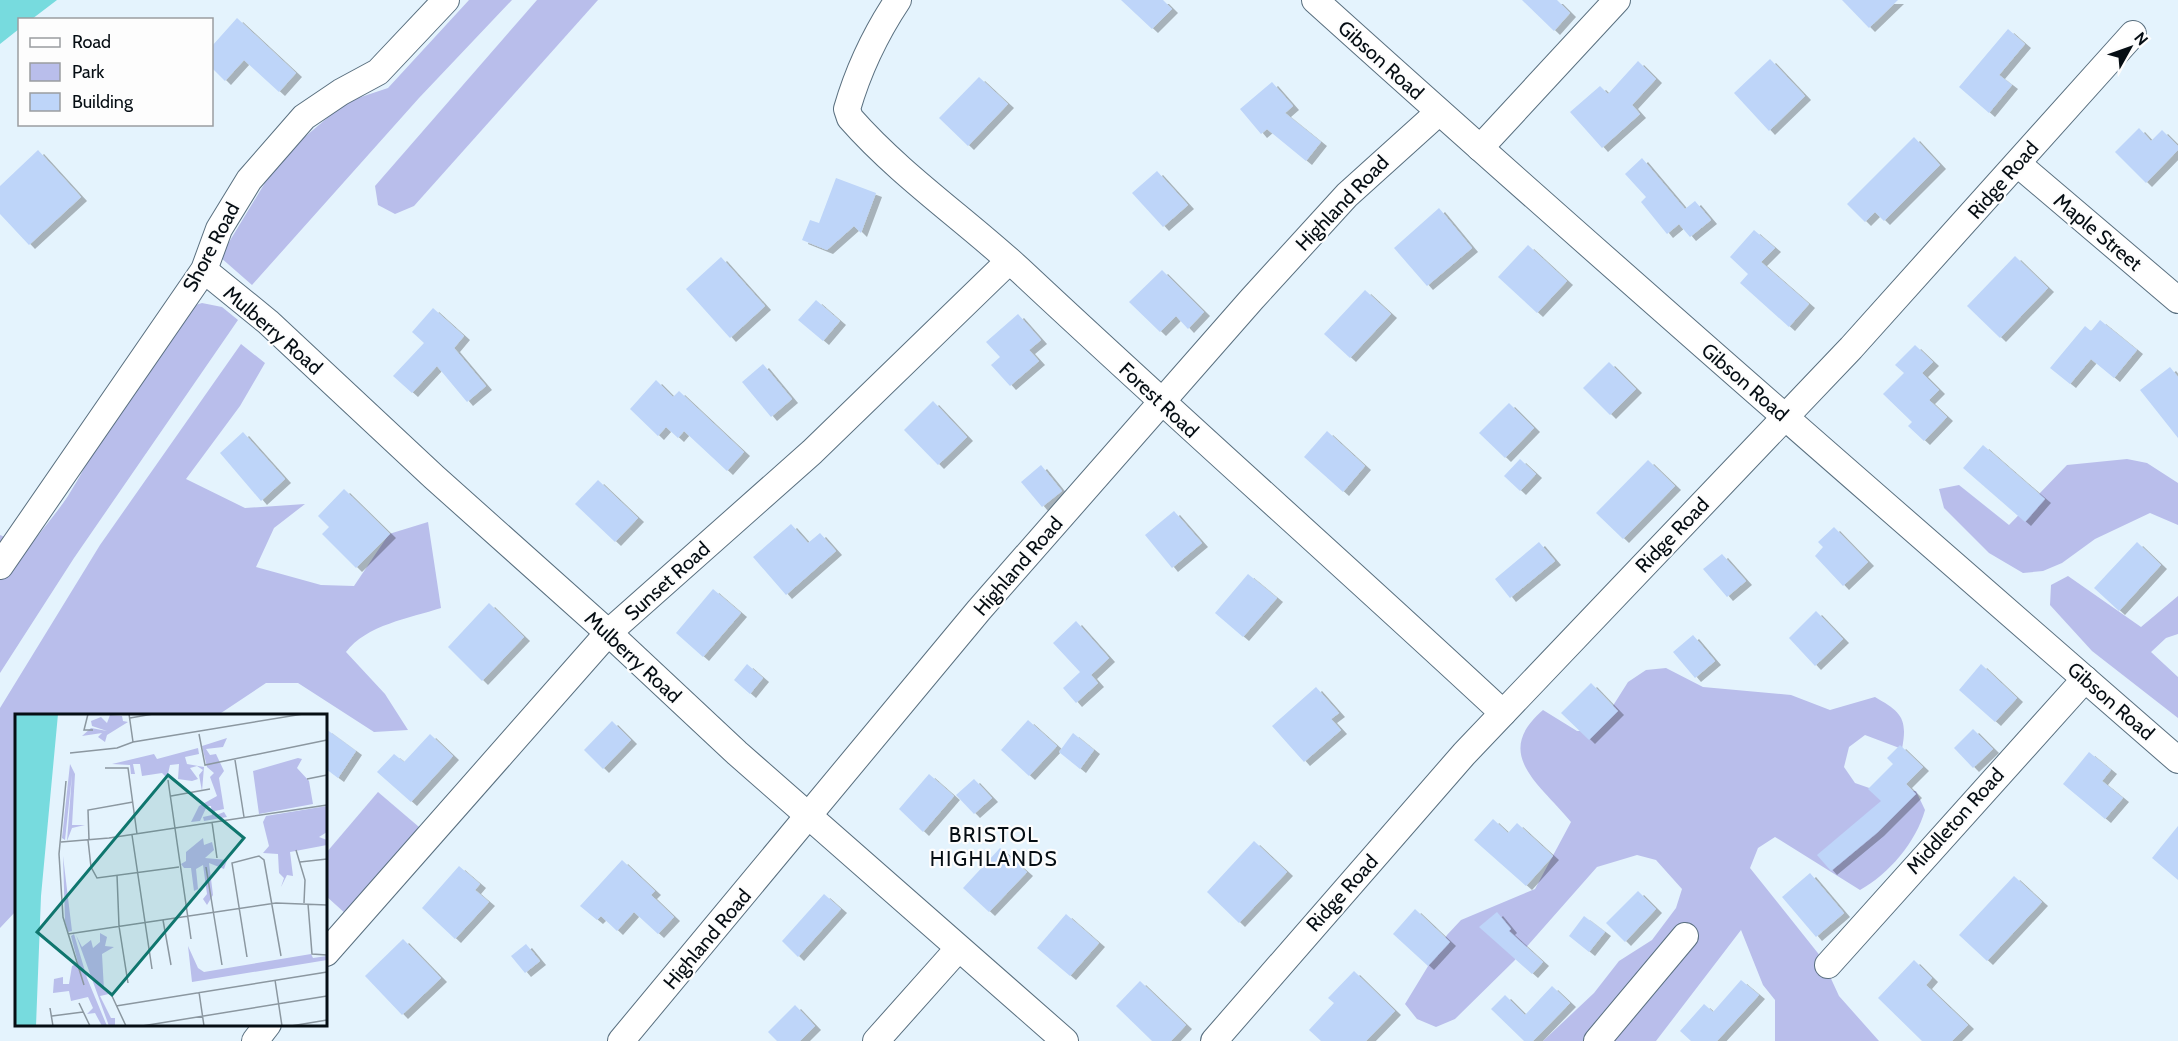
<svg xmlns="http://www.w3.org/2000/svg" width="2178" height="1041" font-family="Cabin,sans-serif">
<style>
.green{fill:#b9beeb}
.water{fill:#77dbde}
.building{fill:#bed5f9;filter:url(#shadow)}
.lines{fill:none;stroke-linecap:round;stroke-linejoin:round}
.minor-casing{stroke:#596f7f;stroke-width:28}
.minor{stroke:#fff;stroke-width:26}
.labels{text-anchor:middle;stroke-width:4.5;stroke-linejoin:round;paint-order:stroke}
.street-label{font-size:20px;fill:#060e14;stroke:#fdfdfd}
.neighbourhood-label{font-size:21px;letter-spacing:1.5px;fill:#060e14;stroke:#fdfdfd}
.inset-road{fill:none;stroke:#8b97a0;stroke-width:1.5}
.view{fill:#0f766e;fill-opacity:0.15;stroke:#0f766e;stroke-width:3}
.inset-edge{fill:none;stroke:#060e14;stroke-width:3}
</style>
<defs>
<filter id="shadow"><feDropShadow dx="6" dy="4" stdDeviation="0" flood-color="#0004"/></filter>
</defs>
<rect width="100%" height="100%" fill="#e4f3fd"/>
<g class="green">
<path d="M469,0H512L419,98L252,285L220,257L280,158L346,102L388,88Z"/>
<path d="M537,0H598L414,206L395,214L378,205L375,186Z"/>
<path d="M202,303L222,307L238,320L74,558L0,673V535L29,547C42,530 56,514 68,496C95,456 159,313 202,303Z"/>
<path d="M241,344L265,363L240,406L186,479L245,508L305,504L274,528L256,567L321,585L354,586L389,534L428,522L441,608C410,618 366,625 346,652L385,694L408,730L374,732L298,683H266L218,715L16,716V911L0,928V708L100,545Z"/>
<path d="M2127,459L2147,463L2178,483V525L2150,513L2095,539L2062,563L2043,571L2023,573L1989,553L1944,508L1939,489L1959,485L2009,525L2067,465Z"/>
<path d="M2068,576L2141,627L2178,596V634L2166,638L2151,652L2178,677V718L2092,651L2050,605L2051,585Z"/>
<path d="M1666,668L1703,687L1791,695L1830,710L1875,697C1901,712 1908,718 1902,749L1865,735L1849,747L1844,767L1855,783L1875,790L1916,791L1925,810C1916,842 1889,874 1860,890L1775,837L1758,848L1750,868L1821,957L1839,996L1879,1041H1775V1000L1763,985L1741,930L1656,1041H1543L1594,993L1619,961L1652,940L1676,908L1682,889L1656,860L1637,855L1597,867L1514,961L1455,1019L1436,1027L1417,1019L1405,1004L1447,935L1461,920L1535,889L1571,822C1539,783 1492,754 1543,710L1577,731H1597L1628,682L1646,670Z"/>
<path d="M378,792L419,827L346,914L326,896V853Z"/>
</g>
<path class="water" d="M0,0H57L32,19L20,20L19,29L0,44Z"/>
<g class="building">
<path d="M1121,0H1163L1172,9L1152,29Z"/>
<path d="M1522,0H1557L1570,13L1554,31Z"/>
<path d="M1842,0H1898L1869,28Z"/>
<path d="M237,18L296,73L279,92L244,60L225,81L212,68V46Z"/>
<path d="M2008,29L2025,44L1999,75L2012,85L1989,113L1959,87Z"/>
<path d="M1770,59L1805,96L1769,131L1734,93Z"/>
<path d="M1638,61L1656,79L1632,105L1640,114L1602,148L1570,112L1600,86L1608,94Z"/>
<path d="M979,77L1008,104L968,146L939,118Z"/>
<path d="M1272,82L1293,106L1285,113L1321,142L1306,161L1267,129L1261,134L1240,109Z"/>
<path d="M2139,128L2151,141L2162,130L2178,146V150L2146,183L2115,152Z"/>
<path d="M1914,137L1940,165L1884,221L1875,212L1865,222L1847,204Z"/>
<path d="M38,150L81,197L29,245L0,214V186Z"/>
<path d="M1642,158L1685,209L1695,201L1711,220L1690,237L1679,224L1667,234L1641,202L1646,197L1625,174Z"/>
<path d="M1157,171L1188,205L1163,227L1132,193Z"/>
<path d="M836,178L876,193L861,233L854,226L827,250L802,240L810,220L819,223Z"/>
<path d="M1439,208L1472,248L1427,286L1394,248Z"/>
<path d="M1754,230L1775,248L1761,262L1809,304L1789,327L1740,283L1748,274L1730,257Z"/>
<path d="M1528,245L1567,281L1537,313L1498,277Z"/>
<path d="M2015,256L2048,288L2000,338L1967,306Z"/>
<path d="M721,257L765,306L730,338L686,289Z"/>
<path d="M1162,270L1204,312L1188,329L1176,316L1160,332L1129,302Z"/>
<path d="M1365,290L1391,314L1350,358L1324,334Z"/>
<path d="M816,300L840,321L823,341L798,320Z"/>
<path d="M433,308L464,336L454,348L486,386L467,402L437,366L412,393L393,376L424,343L412,332Z"/>
<path d="M1018,314L1041,340L1029,350L1039,361L1010,386L991,365L1000,357L986,342Z"/>
<path d="M2100,320L2137,350L2114,378L2091,359L2070,384L2050,368L2085,326L2091,331Z"/>
<path d="M1915,345L1933,362L1922,373L1939,390L1929,400L1947,417L1924,441L1908,426L1912,422L1883,394L1904,373L1895,365Z"/>
<path d="M1609,362L1636,389L1610,415L1583,388Z"/>
<path d="M763,364L792,399L771,417L742,382Z"/>
<path d="M2170,367L2178,377V438L2140,390Z"/>
<path d="M656,380L673,397L679,391L744,452L727,471L684,431L678,438L666,427L658,436L630,409Z"/>
<path d="M933,401L967,437L938,465L904,430Z"/>
<path d="M1509,403L1534,428L1505,458L1479,433Z"/>
<path d="M1327,431L1365,466L1343,492L1304,457Z"/>
<path d="M243,432L285,479L261,501L220,453Z"/>
<path d="M1983,445L2045,499L2025,522L1963,468Z"/>
<path d="M1520,459L1536,474L1520,491L1504,476Z"/>
<path d="M1648,460L1675,486L1623,539L1596,513Z"/>
<path d="M1041,465L1062,491L1042,507L1021,482Z"/>
<path d="M598,480L638,518L615,542L575,504Z"/>
<path d="M344,489L390,534L356,568L322,534L329,527L318,516Z"/>
<path d="M1174,511L1202,543L1172,568L1145,535Z"/>
<path d="M791,524L808,543L820,533L836,551L786,595L753,557Z"/>
<path d="M1834,527L1868,562L1843,586L1815,556L1823,547L1818,542Z"/>
<path d="M1539,542L1555,561L1510,598L1495,579Z"/>
<path d="M2137,542L2161,565L2119,611L2094,588Z"/>
<path d="M1722,554L1746,581L1727,597L1703,569Z"/>
<path d="M1248,574L1277,598L1243,637L1215,613Z"/>
<path d="M713,589L741,613L703,657L676,633Z"/>
<path d="M489,603L524,637L482,681L448,647Z"/>
<path d="M1816,611L1843,639L1815,666L1789,638Z"/>
<path d="M1076,621L1109,658L1091,675L1098,683L1076,703L1063,688L1080,672L1053,643Z"/>
<path d="M1693,635L1715,661L1695,678L1673,652Z"/>
<path d="M747,664L763,678L750,694L734,680Z"/>
<path d="M1981,664L2017,698L1995,722L1959,690Z"/>
<path d="M1591,683L1618,711L1589,740L1561,713Z"/>
<path d="M1316,687L1339,713L1331,719L1341,730L1304,762L1272,726Z"/>
<path d="M1028,720L1057,746L1029,776L1001,750Z"/>
<path d="M612,721L631,740L603,769L584,750Z"/>
<path d="M326,729L356,751L338,778L326,769Z"/>
<path d="M1973,729L1993,749L1973,768L1954,748Z"/>
<path d="M1073,733L1094,750L1080,769L1059,752Z"/>
<path d="M430,734L453,756L411,802L377,772L394,754L404,762Z"/>
<path d="M1900,745L1923,767L1906,784L1916,794L1878,832L1831,871L1817,855L1881,801L1868,789L1893,764L1887,758Z"/>
<path d="M2089,752L2111,770L2102,781L2123,798L2105,819L2063,784Z"/>
<path d="M929,774L954,796L923,832L899,809Z"/>
<path d="M974,779L992,798L974,814L956,795Z"/>
<path d="M1493,819L1508,833L1517,823L1553,856L1526,886L1474,840Z"/>
<path d="M2178,826V880L2152,858Z"/>
<path d="M1254,841L1287,872L1239,923L1207,892Z"/>
<path d="M1000,848L1027,872L989,912L963,888Z"/>
<path d="M622,860L655,891L651,895L674,917L658,934L634,912L617,931L601,916L597,920L580,906Z"/>
<path d="M459,866L480,884L475,890L489,902L455,939L422,908Z"/>
<path d="M1810,873L1844,913L1816,937L1782,897Z"/>
<path d="M2014,876L2042,902L1987,961L1959,935Z"/>
<path d="M1638,891L1656,909L1625,942L1606,923Z"/>
<path d="M824,894L841,909L798,957L782,941Z"/>
<path d="M1415,909L1450,942L1428,966L1393,934Z"/>
<path d="M1497,912L1511,929L1509,931L1543,962L1532,974L1479,927Z"/>
<path d="M1066,914L1099,943L1070,976L1037,948Z"/>
<path d="M1584,916L1605,932L1589,952L1569,936Z"/>
<path d="M403,939L441,978L402,1015L365,976Z"/>
<path d="M526,944L540,961L525,973L511,956Z"/>
<path d="M1914,960L1932,978L1926,985L1968,1025L1952,1041H1922L1878,998Z"/>
<path d="M1354,971L1395,1011L1366,1041H1321L1309,1030L1334,1003L1328,998Z"/>
<path d="M1741,980L1759,995L1717,1041H1691L1680,1031L1704,1004L1713,1012Z"/>
<path d="M1140,981L1186,1025L1171,1041H1152L1116,1006Z"/>
<path d="M1552,986L1570,1003L1533,1041H1524L1491,1009L1505,995L1525,1015Z"/>
<path d="M795,1005L815,1026L800,1041H777L768,1032Z"/>
</g>
<g class="lines">
<g class="minor-casing">
<g id="minor">
<path d="M898,0C876,33 858,71 847,109L850,118C901,176 966,220 1022,272C1181,421 1344,565 1503,713"/>
<path d="M1315,0C1600,257 1889,508 2178,760"/>
<path d="M1480,148L1617,0"/>
<path d="M2018,164L2178,300"/>
<path d="M204,270L268,322L434,477L613,637L737,753L1065,1041"/>
<path d="M0,566L204,270L219,229L249,180L304,117L341,92L378,72L446,0"/>
<path d="M326,953L608,633L812,452L1009,261"/>
<path d="M1828,965L2085,679"/>
<path d="M255,1041L268,1024"/>
<path d="M621,1041L979,610L1252,299L1347,195L1439,112"/>
<path d="M876,1041L958,949"/>
<path d="M1214,1041L1464,754L1851,348L2133,34"/>
<path d="M1597,1041L1685,936"/>
</g>
</g>
<use href="#minor" class="minor"/>
</g>
<g class="labels">
<g class="street-label">
<text transform="translate(1381 60) rotate(42)" y="7">Gibson Road</text>
<text transform="translate(2003 180) rotate(-49)" y="7">Ridge Road</text>
<text transform="translate(1342 203) rotate(-46)" y="7">Highland Road</text>
<text transform="translate(2098 232) rotate(40)" y="7">Maple Street</text>
<text transform="translate(211 247) rotate(-62)" y="7">Shore Road</text>
<text transform="translate(273 330) rotate(41)" y="7">Mulberry Road</text>
<text transform="translate(1745 382) rotate(41)" y="7">Gibson Road</text>
<text transform="translate(1159 400) rotate(43)" y="7">Forest Road</text>
<text transform="translate(1672 535) rotate(-46)" y="7">Ridge Road</text>
<text transform="translate(1018 566) rotate(-49)" y="7">Highland Road</text>
<text transform="translate(667 581) rotate(-42)" y="7">Sunset Road</text>
<text transform="translate(633 657) rotate(43)" y="7">Mulberry Road</text>
<text transform="translate(2111 701) rotate(41)" y="7">Gibson Road</text>
<text transform="translate(1955 821) rotate(-48)" y="7">Middleton Road</text>
<text transform="translate(1342 893) rotate(-48)" y="7">Ridge Road</text>
<text transform="translate(707 939) rotate(-50)" y="7">Highland Road</text>
</g>
<g class="neighbourhood-label">
<text x="994" y="842">BRISTOL<tspan x="994" dy="24">HIGHLANDS</tspan></text>
</g>
</g>
<g transform="translate(15 714)">
<rect width="312" height="312" fill="#e4f3fd"/>
<path d="M95,1L107,2L108,7L113,8L92,21L90,28L83,23L87,19L67,22L76,14L92,17L77,12L76,7L86,3L92,9ZM212,24L208,33L191,35L195,41L201,40L209,57L204,64L209,95L200,97L199,102L209,98L212,103L189,107L188,103L197,101L196,92H192L185,107L176,108L184,92L202,82L195,63L199,59L192,53L187,32ZM183,34L184,40L170,43L172,50L189,53L187,77L184,61L188,56L182,52L175,54L183,65L177,67L163,65L164,50L155,51L152,64L147,59L127,62L125,50H118L120,60H116L115,51L97,50L139,40L142,45ZM283,44L287,45L282,54L294,67L298,90L244,100L238,57ZM55,50L60,60L57,111H70L57,114L52,127L57,61L50,126L47,124ZM312,92V118L304,123L312,126V131L275,138L278,162L272,161L266,173L269,164L264,159L263,140L248,139L254,132L248,108L251,102ZM188,124L189,131L197,128L199,136L190,144L212,146L209,155L194,149L198,181L192,191L188,185L192,180L188,151L181,155L183,175L179,177L176,154H169L166,150L171,147V138ZM48,142L57,217L53,218L50,207ZM85,219L92,223L90,232L99,233L87,240L89,276L94,280L85,282L96,304H100V312H94L61,221L67,233L76,226L78,234L85,228ZM59,220L72,264L92,312H87L80,299L72,300L78,294L73,283L56,287L54,277L38,279L39,265L48,263V270H54L57,252L63,249L56,222ZM173,232L183,254L189,258L296,240L298,244L312,242V246L177,268Z" fill="#b9beeb"/>
<path d="M0,0H43L26,182L21,312H0Z" fill="#77dbde"/>
<path class="inset-road" d="M73,0L69,16H78M114,0L118,28M115,4L138,0M184,20L190,51L312,26M55,39L102,34L118,28L288,0M220,46L229,103M90,54H113L122,120M292,65L312,61M153,66L176,225M51,67L44,140L48,203L69,271M156,82L195,75M197,108L202,144M117,121L137,255M73,126L76,153L82,164L164,153M74,126L73,96L118,88M46,128L94,124L312,91M281,136L290,166L289,189M285,148L312,145M191,153L207,251M102,161L104,212L113,269M293,190L297,240L312,241M148,206L156,251M53,220L261,189L312,191M232,243L217,149L244,142L249,146L266,242M260,266L267,312M184,278L189,312M97,282L111,312M64,289L75,312M101,292L312,258M35,294L38,312M37,302L68,298M127,312L312,282M276,312L312,306"/>
<path class="view" d="M153,61L229,124L97,281L22,218Z"/>
<rect width="312" height="312" class="inset-edge"/>
</g>
<rect x="18" y="18" width="195" height="108" fill="#fdfdfd" stroke="#9a9da0" stroke-width="1.5"/>
<rect x="30" y="38" width="30" height="9" fill="#ffffff" stroke="#9a9da0" stroke-width="1.5"/>
<text x="72" y="48" font-size="18" fill="#060e14">Road</text>
<rect x="30" y="63" width="30" height="18" fill="#b9beeb" stroke="#9a9da0" stroke-width="1.5"/>
<text x="72" y="78" font-size="18" fill="#060e14">Park</text>
<rect x="30" y="93" width="30" height="18" fill="#bed5f9" stroke="#9a9da0" stroke-width="1.5"/>
<text x="72" y="108" font-size="18" fill="#060e14">Building</text>
<g transform="translate(2130 48) rotate(50)" stroke="#fdfdfd" stroke-width="4.5" paint-order="stroke">
<path d="M0-4.5L10 22L0 15L-10 22Z" fill="#060e14"/>
<text y="-9" font-size="16" font-weight="bold" text-anchor="middle" fill="#060e14">N</text>
</g>
</svg>
